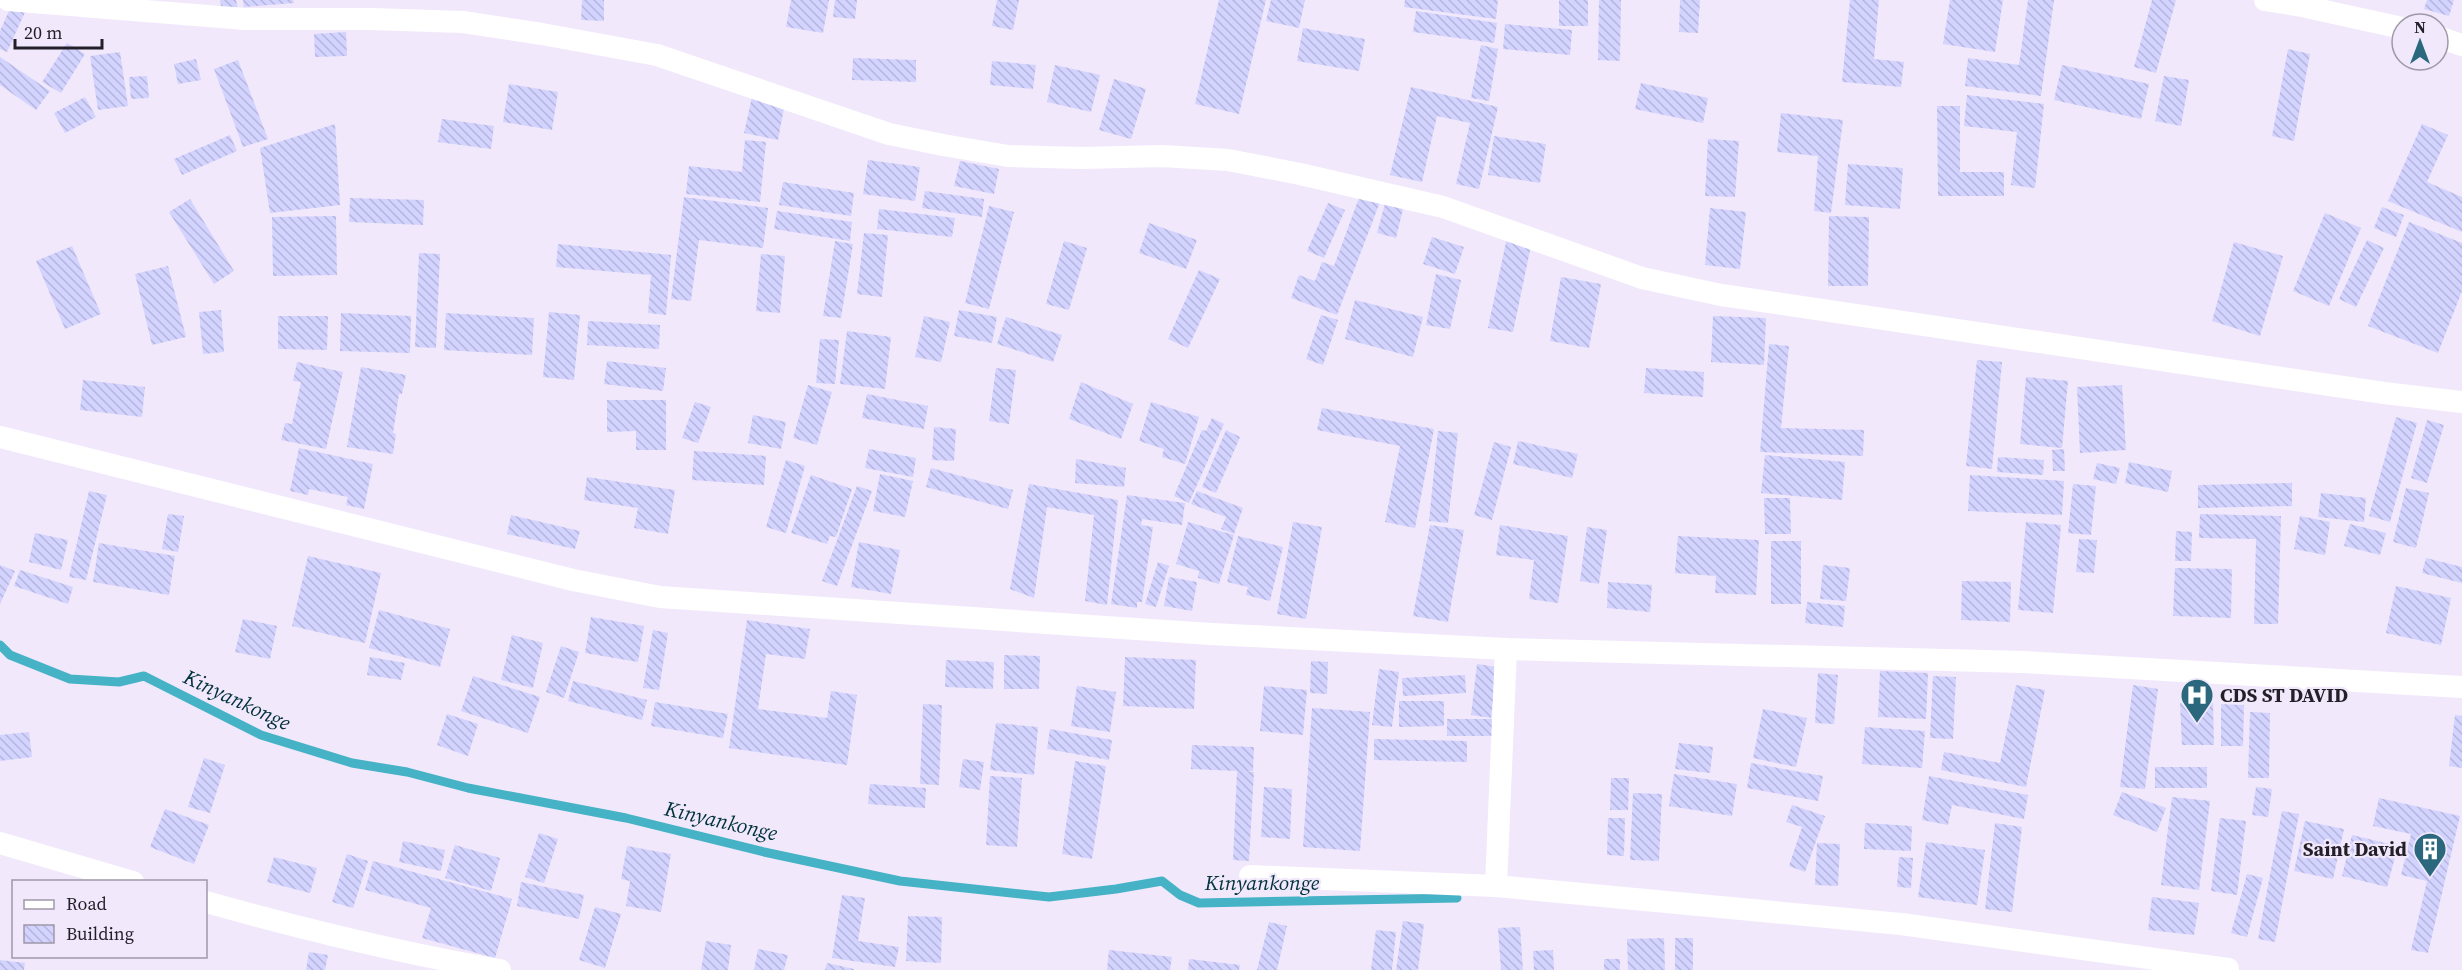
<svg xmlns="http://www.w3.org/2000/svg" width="2462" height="970" font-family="'Source Serif 4',serif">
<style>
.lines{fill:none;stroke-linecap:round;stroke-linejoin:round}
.stream{stroke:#45b2c6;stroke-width:9}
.building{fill:url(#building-back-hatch)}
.street{stroke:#fff;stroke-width:22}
.labels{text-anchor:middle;stroke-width:4.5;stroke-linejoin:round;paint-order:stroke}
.poi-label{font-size:20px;font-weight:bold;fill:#231f28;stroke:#f2e8fc;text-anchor:start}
.water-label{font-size:21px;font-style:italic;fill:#00323b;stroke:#f2e8fc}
</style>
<defs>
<pattern id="building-back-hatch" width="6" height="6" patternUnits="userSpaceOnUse" patternTransform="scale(1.5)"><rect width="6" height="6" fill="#d3d3ff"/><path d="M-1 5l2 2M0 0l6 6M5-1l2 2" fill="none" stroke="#b5b5db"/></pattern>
</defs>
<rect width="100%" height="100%" fill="#f2e8fc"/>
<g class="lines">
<path class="stream" d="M0,645L10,655L70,679L119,682L144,676L261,735L352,763L407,772L468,788L626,818L764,852L900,881L1049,897L1116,889L1162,881L1180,895L1199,903L1457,898"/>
</g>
<g class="building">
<path d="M220,0H236L238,10L222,12Z"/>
<path d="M243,0H293L294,3L244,7Z"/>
<path d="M582,0H604V21L581,20Z"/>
<path d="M791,0H829L823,33L786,27Z"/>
<path d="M835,0H857L855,19L833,17Z"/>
<path d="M997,0H1019L1013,30L992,26Z"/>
<path d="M1219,0H1266L1239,114L1195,104Z"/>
<path d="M1271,0H1305L1299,28L1266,21Z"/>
<path d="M1405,0H1498L1496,19L1404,7Z"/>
<rect x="1559" y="0" width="29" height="26"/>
<path d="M1599,0H1621L1620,61L1598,60Z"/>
<path d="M1680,0H1700L1698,33L1679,32Z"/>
<path d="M1850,0H1879L1874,59L1904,62L1901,87L1842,82Z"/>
<path d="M1950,0H2003L1995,52L1943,44Z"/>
<path d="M2028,0H2054L2041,96L1965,86L1968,58L2019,65Z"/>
<path d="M2152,0H2176L2156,73L2134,67Z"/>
<path d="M2427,0H2454L2449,16L2424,9Z"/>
<path d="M12,4L26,10L7,52L0,49V31Z"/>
<path d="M1416,11L1497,23L1494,43L1413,32Z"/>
<path d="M1505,24L1572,30L1570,55L1503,49Z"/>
<path d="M1303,28L1365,39L1359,71L1297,61Z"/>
<path d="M346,32L347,56L315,57L314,34Z"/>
<path d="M67,43L85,54L61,93L42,82Z"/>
<path d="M1481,45L1498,49L1489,101L1471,98Z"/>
<path d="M2288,49L2310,54L2294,141L2272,136Z"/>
<path d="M120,52L128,106L98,110L90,56Z"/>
<path d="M0,57L50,91L36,110L0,85Z"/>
<path d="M853,58L916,60V82L852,80Z"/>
<path d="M196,59L201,80L178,84L174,64Z"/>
<path d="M238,60L268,139L243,147L214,69Z"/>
<path d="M992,61L1036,65L1033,89L990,85Z"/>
<path d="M1055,65L1100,75L1091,112L1047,102Z"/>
<path d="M2062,65L2149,84L2141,119L2054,100Z"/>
<path d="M147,76L149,98L131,99L129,77Z"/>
<path d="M2164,76L2189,80L2181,126L2155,121Z"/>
<path d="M1114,79L1146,89L1131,139L1099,130Z"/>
<path d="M1641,83L1708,98L1703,123L1635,109Z"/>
<path d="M509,84L558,92L552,130L503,122Z"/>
<path d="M1411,87L1498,107L1479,189L1456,184L1470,123L1437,116L1422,182L1390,175Z"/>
<path d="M1967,95L2044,104L2035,188L2011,185L2017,132L1964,126Z"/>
<path d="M85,97L96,117L65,133L54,113Z"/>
<path d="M752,97L785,103L778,140L744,133Z"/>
<path d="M1937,106H1960V172H2004V196H1938Z"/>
<path d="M1781,113L1843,120L1831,213L1814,211L1818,156L1777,152Z"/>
<path d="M442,119L494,126L491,149L438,142Z"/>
<path d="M335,124L340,205L270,213L260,148Z"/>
<path d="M2422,124L2448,135L2427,182L2462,197V232L2388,201Z"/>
<path d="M230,135L237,151L182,175L174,159Z"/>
<path d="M1494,136L1546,144L1540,183L1488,175Z"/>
<path d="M1708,139L1739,141L1735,197L1705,196Z"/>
<path d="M745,140L766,142L760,202L686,194L689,166L742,172Z"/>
<path d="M868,160L920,167L915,201L863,194Z"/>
<path d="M960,161L999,169L994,194L954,186Z"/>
<path d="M1848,164L1903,168L1900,209L1845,205Z"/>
<path d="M783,182L854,193L851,216L779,205Z"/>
<path d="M925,191L984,199L982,217L922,208Z"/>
<path d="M1360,195L1380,202L1337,315L1291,298L1299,275L1315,281L1322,262L1334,266Z"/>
<path d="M684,197L768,208L763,248L699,240L691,301L671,299Z"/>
<path d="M350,198L424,200L423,225L349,222Z"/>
<path d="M190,199L234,271L214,284L169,212Z"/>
<path d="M1386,200L1404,205L1396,238L1377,233Z"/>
<path d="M1328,203L1345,210L1324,258L1307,251Z"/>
<path d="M989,206L1014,212L989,309L965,303Z"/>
<path d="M2382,207L2404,215L2396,237L2374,228Z"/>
<path d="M1710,208L1746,212L1740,269L1705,265Z"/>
<path d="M879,209L955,218L952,237L877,229Z"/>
<path d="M777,211L852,222L850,241L774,229Z"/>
<path d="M2325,213L2361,228L2329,306L2293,291Z"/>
<path d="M336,216L337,275L273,276L272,217Z"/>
<path d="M1829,216L1869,217L1868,286H1828Z"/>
<path d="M2409,222L2462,243V291L2438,353L2368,326Z"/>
<path d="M1149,223L1197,240L1186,269L1139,253Z"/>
<path d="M864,233L888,235L882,297L857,294Z"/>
<path d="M1432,237L1464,247L1455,274L1423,264Z"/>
<path d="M1507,237L1532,241L1513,332L1488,328Z"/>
<path d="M2367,240L2384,248L2356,307L2339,299Z"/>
<path d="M835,241L853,244L841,318L823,316Z"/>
<path d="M1064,241L1087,248L1069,310L1046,304Z"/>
<path d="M2234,242L2283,256L2260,336L2212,321Z"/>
<path d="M558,244L671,255L666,315L648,313L651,275L556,267Z"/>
<path d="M72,246L101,314L65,329L36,261Z"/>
<path d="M419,253L440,254L436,348L415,347Z"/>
<path d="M761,254L785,256L780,313L756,311Z"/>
<path d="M168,266L186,337L152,345L135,274Z"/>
<path d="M1199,270L1220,279L1188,348L1168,339Z"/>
<path d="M1436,274L1461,280L1450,329L1426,325Z"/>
<path d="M1561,277L1601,284L1589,348L1550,341Z"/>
<path d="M1355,300L1423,317L1413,357L1345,339Z"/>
<path d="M221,310L224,352L203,354L199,312Z"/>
<path d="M959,310L997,317L992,343L954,336Z"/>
<path d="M549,312L580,315L574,380L543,377Z"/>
<path d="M341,313L411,316L410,353L340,351Z"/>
<path d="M446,313L534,318L532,355L444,350Z"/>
<path d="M1321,315L1338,320L1323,365L1306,359Z"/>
<path d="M278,316H328L327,350L278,349Z"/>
<path d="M924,316L950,322L941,362L915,357Z"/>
<path d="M1713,316L1766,318L1764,365L1711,362Z"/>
<path d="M1006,317L1062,335L1053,362L997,344Z"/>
<path d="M588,321L660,325L659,349L587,345Z"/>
<path d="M847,331L891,337L885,389L840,384Z"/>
<path d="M820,339L839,340L835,384L816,383Z"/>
<path d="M1769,344L1789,346L1781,428L1864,430L1863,456L1760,452Z"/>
<path d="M1977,360L2002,362L1992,469L1966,466Z"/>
<path d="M607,361L666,368L663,391L604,384Z"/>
<path d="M297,362L343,372L326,449L281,440L285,423L292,424L301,382L293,381Z"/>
<path d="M361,367L406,375L402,394H399L393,433L396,434L393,454L347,447Z"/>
<path d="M996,368L1016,370L1009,424L989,421Z"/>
<path d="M1646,368L1704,372L1703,397L1644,393Z"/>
<path d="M2026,377L2068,381L2062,448L2020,444Z"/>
<path d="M83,380L145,387L142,417L80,410Z"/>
<path d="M1081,382L1133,404L1121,439L1069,419Z"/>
<path d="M808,385L832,392L817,445L793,438Z"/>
<path d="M2122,385L2126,450L2080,453L2077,387Z"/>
<path d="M867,394L928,406L924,429L862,418Z"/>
<path d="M607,400H666V450H636V431L607,432Z"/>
<path d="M695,402L711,407L698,443L682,438Z"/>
<path d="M1151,402L1199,417L1185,464L1162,457L1164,449L1139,441Z"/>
<path d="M1322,408L1434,429L1415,528L1385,522L1400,446L1317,430Z"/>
<path d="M753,415L786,422L781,449L748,443Z"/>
<path d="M2396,417L2417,423L2390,522L2369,516Z"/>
<path d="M1212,418L1224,424L1189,503L1174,496L1202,430L1206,431Z"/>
<path d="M2427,420L2444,425L2427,483L2411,478Z"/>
<path d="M934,427L956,429L954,461L932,460Z"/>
<path d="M1226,430L1240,437L1216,493L1202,487Z"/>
<path d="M1438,431L1458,433L1448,523L1429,521Z"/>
<path d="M1518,441L1578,454L1572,478L1513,464Z"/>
<path d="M1494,442L1511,447L1492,520L1474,515Z"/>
<path d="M299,448L373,464L364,509L346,505L348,497L309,489L308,495L290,491Z"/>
<path d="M869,449L916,458L913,477L865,468Z"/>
<path d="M2064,449L2065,471H2053L2052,450Z"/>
<path d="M694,451L766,456L764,485L692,480Z"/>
<path d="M1765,455L1845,462L1842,500L1761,493Z"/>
<path d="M1998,457L2044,460L2043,475L1997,472Z"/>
<path d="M1076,459L1126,468L1124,487L1075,483Z"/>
<path d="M786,460L805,466L786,533L766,527Z"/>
<path d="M2129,462L2172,471L2168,492L2125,483Z"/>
<path d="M2097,463L2120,468L2116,484L2093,479Z"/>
<path d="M931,468L1013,490L1008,509L926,487Z"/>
<path d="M880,474L913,481L905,517L873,511Z"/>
<path d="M811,475L852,489L836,537L830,536L827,544L791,533Z"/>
<path d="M1970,475L2064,481L2062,515L1968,511Z"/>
<path d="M587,477L675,490L668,534L634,528L638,508L584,500Z"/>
<path d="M2292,483V506L2198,508V485Z"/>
<path d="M1029,484L1118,500L1107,605L1085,601L1094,515L1047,507L1034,598L1010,589Z"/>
<path d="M2073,484L2096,486L2091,535L2068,533Z"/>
<path d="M857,486L872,491L837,586L822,581Z"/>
<path d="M2406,488L2429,493L2416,548L2393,542Z"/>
<path d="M89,491L107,495L86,580L69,577Z"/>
<path d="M1197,491L1243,508L1234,534L1221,529L1226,517L1191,504Z"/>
<path d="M2321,493L2366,498L2364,522L2318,517Z"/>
<path d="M1127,495L1185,503L1182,525L1142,519L1141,525L1153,527L1142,602H1137V608L1111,604Z"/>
<path d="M1764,498H1790L1791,534H1765Z"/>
<path d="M168,514L184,516L178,552L162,549Z"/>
<path d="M2200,514L2281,516L2278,624H2254L2256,539L2199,538Z"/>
<path d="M511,515L580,531L575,549L507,534Z"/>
<path d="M2300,516L2330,522L2325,555L2294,549Z"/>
<path d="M1188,522L1234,535L1219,584L1198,578L1199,571L1176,564Z"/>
<path d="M1293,522L1322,527L1306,619L1277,614Z"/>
<path d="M2026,522L2061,525L2053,613L2018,610Z"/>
<path d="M2350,524L2386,533L2380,555L2344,546Z"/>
<path d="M1430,525L1464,530L1448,622L1413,616Z"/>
<path d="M1500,525L1568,536L1558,603L1529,599L1534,560L1496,555Z"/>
<path d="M1587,527L1607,530L1599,584L1580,581Z"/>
<path d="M2176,531L2192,532L2191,561H2175Z"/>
<path d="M35,533L68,540L61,570L29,562Z"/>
<path d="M1238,536L1283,547L1270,601L1246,595L1248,587L1227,582Z"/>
<path d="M1678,536L1759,540L1756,595L1715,593L1716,576L1675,573Z"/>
<path d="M2079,539L2097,540L2094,573L2076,572Z"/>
<rect x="1771" y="541" width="30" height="63"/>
<path d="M859,542L900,550L891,594L851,587Z"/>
<path d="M99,543L175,556L169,595L93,582Z"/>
<path d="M308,556L381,573L365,643L292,626Z"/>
<path d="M2426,558L2462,567V583L2422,573Z"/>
<path d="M1158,562L1169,566L1156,607L1145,604Z"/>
<path d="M0,565L15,571L0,604Z"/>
<path d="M1823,565L1850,568L1846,601L1820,599Z"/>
<path d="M2175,568L2232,569L2231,618L2173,616Z"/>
<path d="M20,570L73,587L68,604L14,586Z"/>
<path d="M1169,577L1197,582L1192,611L1164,606Z"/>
<path d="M1962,581L2011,582L2010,622L1961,620Z"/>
<path d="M1608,582L1652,585L1650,612L1607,608Z"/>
<path d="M2396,586L2451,598L2441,645L2386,633Z"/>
<path d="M1807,602L1845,606L1843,627L1805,623Z"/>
<path d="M379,610L450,629L440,667L369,648Z"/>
<path d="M591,617L644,626L638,662L585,653Z"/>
<path d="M243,619L277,626L270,659L235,652Z"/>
<path d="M747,620L810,629L805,659L766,654L758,709L827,718L831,691L857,695L847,765L729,748Z"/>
<path d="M653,630L668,633L659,690L643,688Z"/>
<path d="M512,635L543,643L533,688L501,680Z"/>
<path d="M561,646L579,652L564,698L546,692Z"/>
<path d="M1004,655L1040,656L1039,689H1004Z"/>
<path d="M370,657L405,663L401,680L367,675Z"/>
<path d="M1125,657L1196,660L1194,709L1123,706Z"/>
<path d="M946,660L994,662L993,689L945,687Z"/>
<path d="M1311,661L1328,662L1327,694L1310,693Z"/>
<path d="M1477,664L1497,667L1491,718L1471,715Z"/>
<path d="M1379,669L1399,672L1392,727L1372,725Z"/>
<path d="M1880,671L1928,673L1926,719L1878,717Z"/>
<path d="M1818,673L1838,675L1834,724L1815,723Z"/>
<path d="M1465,675L1466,693L1403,696L1402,678Z"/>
<path d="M473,676L540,697L528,733L461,711Z"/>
<path d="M1933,676L1956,677L1953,739L1930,738Z"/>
<path d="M573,681L647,700L642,720L568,701Z"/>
<path d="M2016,685L2045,690L2026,787L1941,770L1944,752L2000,763Z"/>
<path d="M2133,685L2158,689L2145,789L2120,787Z"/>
<path d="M1077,686L1116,692L1110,732L1071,726Z"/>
<path d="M1264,686L1307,690L1303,735L1260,731Z"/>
<path d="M1399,701H1444V726L1399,727Z"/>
<path d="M655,702L728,714L723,738L651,726Z"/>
<path d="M2180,703H2213L2214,745H2182Z"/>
<path d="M923,704L942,705L939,785L920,784Z"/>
<path d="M2221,704L2244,705L2243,746H2221Z"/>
<path d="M1312,708L1370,712L1360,851L1303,847Z"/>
<path d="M1763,709L1807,718L1796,767L1753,758Z"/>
<path d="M2250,712L2270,713L2269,778H2248Z"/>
<path d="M447,714L478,724L468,756L437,745Z"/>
<path d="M2455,715L2462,716V768L2449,766Z"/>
<rect x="1447" y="719" width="47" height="17"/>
<path d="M996,723L1038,727L1034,775L990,770Z"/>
<path d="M1865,727L1925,731L1922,768L1862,764Z"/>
<path d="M1050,729L1112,740L1109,760L1047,749Z"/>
<path d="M29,732L32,757L0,761V735Z"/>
<path d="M1374,739L1467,741V762L1374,760Z"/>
<path d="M1679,743L1713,747L1710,773L1675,769Z"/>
<path d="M1192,745L1254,747L1253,771L1246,772H1254L1249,861L1233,860L1237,771L1191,769Z"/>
<path d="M204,758L225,765L210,813L188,807Z"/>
<path d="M963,759L984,762L980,790L959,787Z"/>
<path d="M1075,761L1106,766L1092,859L1062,854Z"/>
<path d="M1751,763L1823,776L1818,801L1747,788Z"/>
<rect x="2155" y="767" width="52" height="21"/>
<path d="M1674,774L1737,784L1732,816L1669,806Z"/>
<path d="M990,776L1022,778L1017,847L986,845Z"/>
<path d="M1929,776L2028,795L2024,819L1952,805L1948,825L1922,820Z"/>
<path d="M1611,778H1629L1628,810H1610Z"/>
<path d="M870,784L926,788L925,808L868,804Z"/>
<path d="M1264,787L1292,789L1290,839L1261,837Z"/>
<path d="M2256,787L2272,789L2268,817L2252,815Z"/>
<path d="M2122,792L2166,808L2157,832L2113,815Z"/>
<path d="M1633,793L1662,794L1659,861L1630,860Z"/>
<path d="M2172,797L2210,801L2199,890L2161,885Z"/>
<path d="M2379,798L2460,816L2428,953L2411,950L2427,881L2401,875L2411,834L2373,826Z"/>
<path d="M1792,805L1825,816L1805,872L1789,866L1802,827L1786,822Z"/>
<path d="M165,809L209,825L194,864L150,847Z"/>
<path d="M2282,811L2299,814L2275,942L2258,939Z"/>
<path d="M1608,818H1625L1624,856L1607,855Z"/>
<path d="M2220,818L2246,821L2237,895L2211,891Z"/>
<path d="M2305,821L2344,829L2333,879L2294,871Z"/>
<path d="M1865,823L1912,826L1911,851L1864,849Z"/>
<path d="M1995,823L2022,827L2012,912L1985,909Z"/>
<path d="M539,833L558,839L544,883L525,877Z"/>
<path d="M2352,835L2398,846L2387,887L2342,876Z"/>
<path d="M403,841L445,850L441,871L399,862Z"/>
<path d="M1926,842L1985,850L1977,905L1918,897Z"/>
<path d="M1817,843L1840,844L1838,886L1815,885Z"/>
<path d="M455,845L500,858L491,891L445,878Z"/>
<path d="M627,846L671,854L661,912L626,906L630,881L621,879Z"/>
<path d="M347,854L368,861L353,908L332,902Z"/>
<path d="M274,857L317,868L310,893L267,882Z"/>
<path d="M1899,857L1913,858L1911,888L1897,887Z"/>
<path d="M373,861L512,899L495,958L422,938L431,908L365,890Z"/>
<path d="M2247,874L2263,878L2247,937L2231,933Z"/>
<path d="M521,882L584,895L579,919L517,906Z"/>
<path d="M842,895L865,898L858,941L899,947L895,967L832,958Z"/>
<path d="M2152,897L2199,903L2194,935L2148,930Z"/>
<path d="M595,907L621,914L605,968L579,960Z"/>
<path d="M908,916L942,917L941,963L906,961Z"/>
<path d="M1403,921L1424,924L1418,970H1396Z"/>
<path d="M1269,922L1287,926L1277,970H1257Z"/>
<path d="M1520,927L1523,970H1501L1498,928Z"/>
<path d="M1376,930L1396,932L1392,970H1371Z"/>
<path d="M1664,938L1665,970H1628L1627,939Z"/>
<rect x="1675" y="938" width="18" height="32"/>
<path d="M706,941L731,945L728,970H701Z"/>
<path d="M758,949L788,955L784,970H754Z"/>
<path d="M1109,950L1172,957L1170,970H1107Z"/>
<path d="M1553,950L1554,970H1534L1533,951Z"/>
<path d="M309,952L328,955L325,970H306Z"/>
<path d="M1189,959L1240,965L1239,970H1188Z"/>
<rect x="1604" y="959" width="16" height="11"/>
<path d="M0,960L25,963L24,970H0Z"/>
<path d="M827,963L854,969V970H825Z"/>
</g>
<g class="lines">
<g class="street">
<path d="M8,0L245,19H371L463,22L542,34L657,55L889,134L943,145L1008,156L1083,158L1162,156L1228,160L1300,174L1443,207L1642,278L1721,295L2384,393L2462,402"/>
<path d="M2265,0L2302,6L2402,28"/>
<path d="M2438,37L2462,45"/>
<path d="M0,437L573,580L660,597L1211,634L1506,649L2023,662L2462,687"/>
<path d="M0,843L133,882"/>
<path d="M1250,876L1496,886L1901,924L2228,969"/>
<path d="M1496,886L1506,649"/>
<path d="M206,902C303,929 400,953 500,970"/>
</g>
</g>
<defs>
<g id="hospital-pin" transform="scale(1.725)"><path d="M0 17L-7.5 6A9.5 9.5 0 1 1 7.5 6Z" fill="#2b687e" stroke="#f2e8fc"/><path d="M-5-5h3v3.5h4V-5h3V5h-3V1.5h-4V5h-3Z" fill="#fff"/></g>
<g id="building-pin" transform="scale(1.725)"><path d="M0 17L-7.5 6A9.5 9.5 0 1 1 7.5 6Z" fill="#2b687e" stroke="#f2e8fc"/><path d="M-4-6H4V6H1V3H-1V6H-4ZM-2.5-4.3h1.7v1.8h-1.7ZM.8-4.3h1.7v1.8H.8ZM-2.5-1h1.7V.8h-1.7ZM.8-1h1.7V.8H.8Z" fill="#fff"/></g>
</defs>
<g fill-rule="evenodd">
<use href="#hospital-pin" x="2197" y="695"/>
<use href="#building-pin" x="2430" y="849"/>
</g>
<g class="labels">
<g class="poi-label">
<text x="2220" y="702">CDS ST DAVID</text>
<text x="2407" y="856" text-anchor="end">Saint David</text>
</g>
<g class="water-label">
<text transform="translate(237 700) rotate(25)" y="7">Kinyankonge</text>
<text transform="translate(721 821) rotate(13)" y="7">Kinyankonge</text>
<text x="1262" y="890">Kinyankonge</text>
</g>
</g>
<rect x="12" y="880" width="195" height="78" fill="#f2e8fc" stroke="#9f98a7" stroke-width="1.5"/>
<rect x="24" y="900" width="30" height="9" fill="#ffffff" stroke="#9f98a7" stroke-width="1.5"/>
<text x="66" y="910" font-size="18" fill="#231f28">Road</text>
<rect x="24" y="925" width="30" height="18" fill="url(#building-back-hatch)" stroke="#9f98a7" stroke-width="1.5"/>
<text x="66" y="940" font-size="18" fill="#231f28">Building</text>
<g transform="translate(2420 42)"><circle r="28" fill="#f2e8fc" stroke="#9f98a7" stroke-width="1.5"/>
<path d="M0-4.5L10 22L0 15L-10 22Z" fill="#2b687e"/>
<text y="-9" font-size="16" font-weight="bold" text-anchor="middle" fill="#231f28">N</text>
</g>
<path d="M15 39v9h87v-9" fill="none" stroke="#231f28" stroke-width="3"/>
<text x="24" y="39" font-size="18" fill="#231f28" stroke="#f2e8fc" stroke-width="4.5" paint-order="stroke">20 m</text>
</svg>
